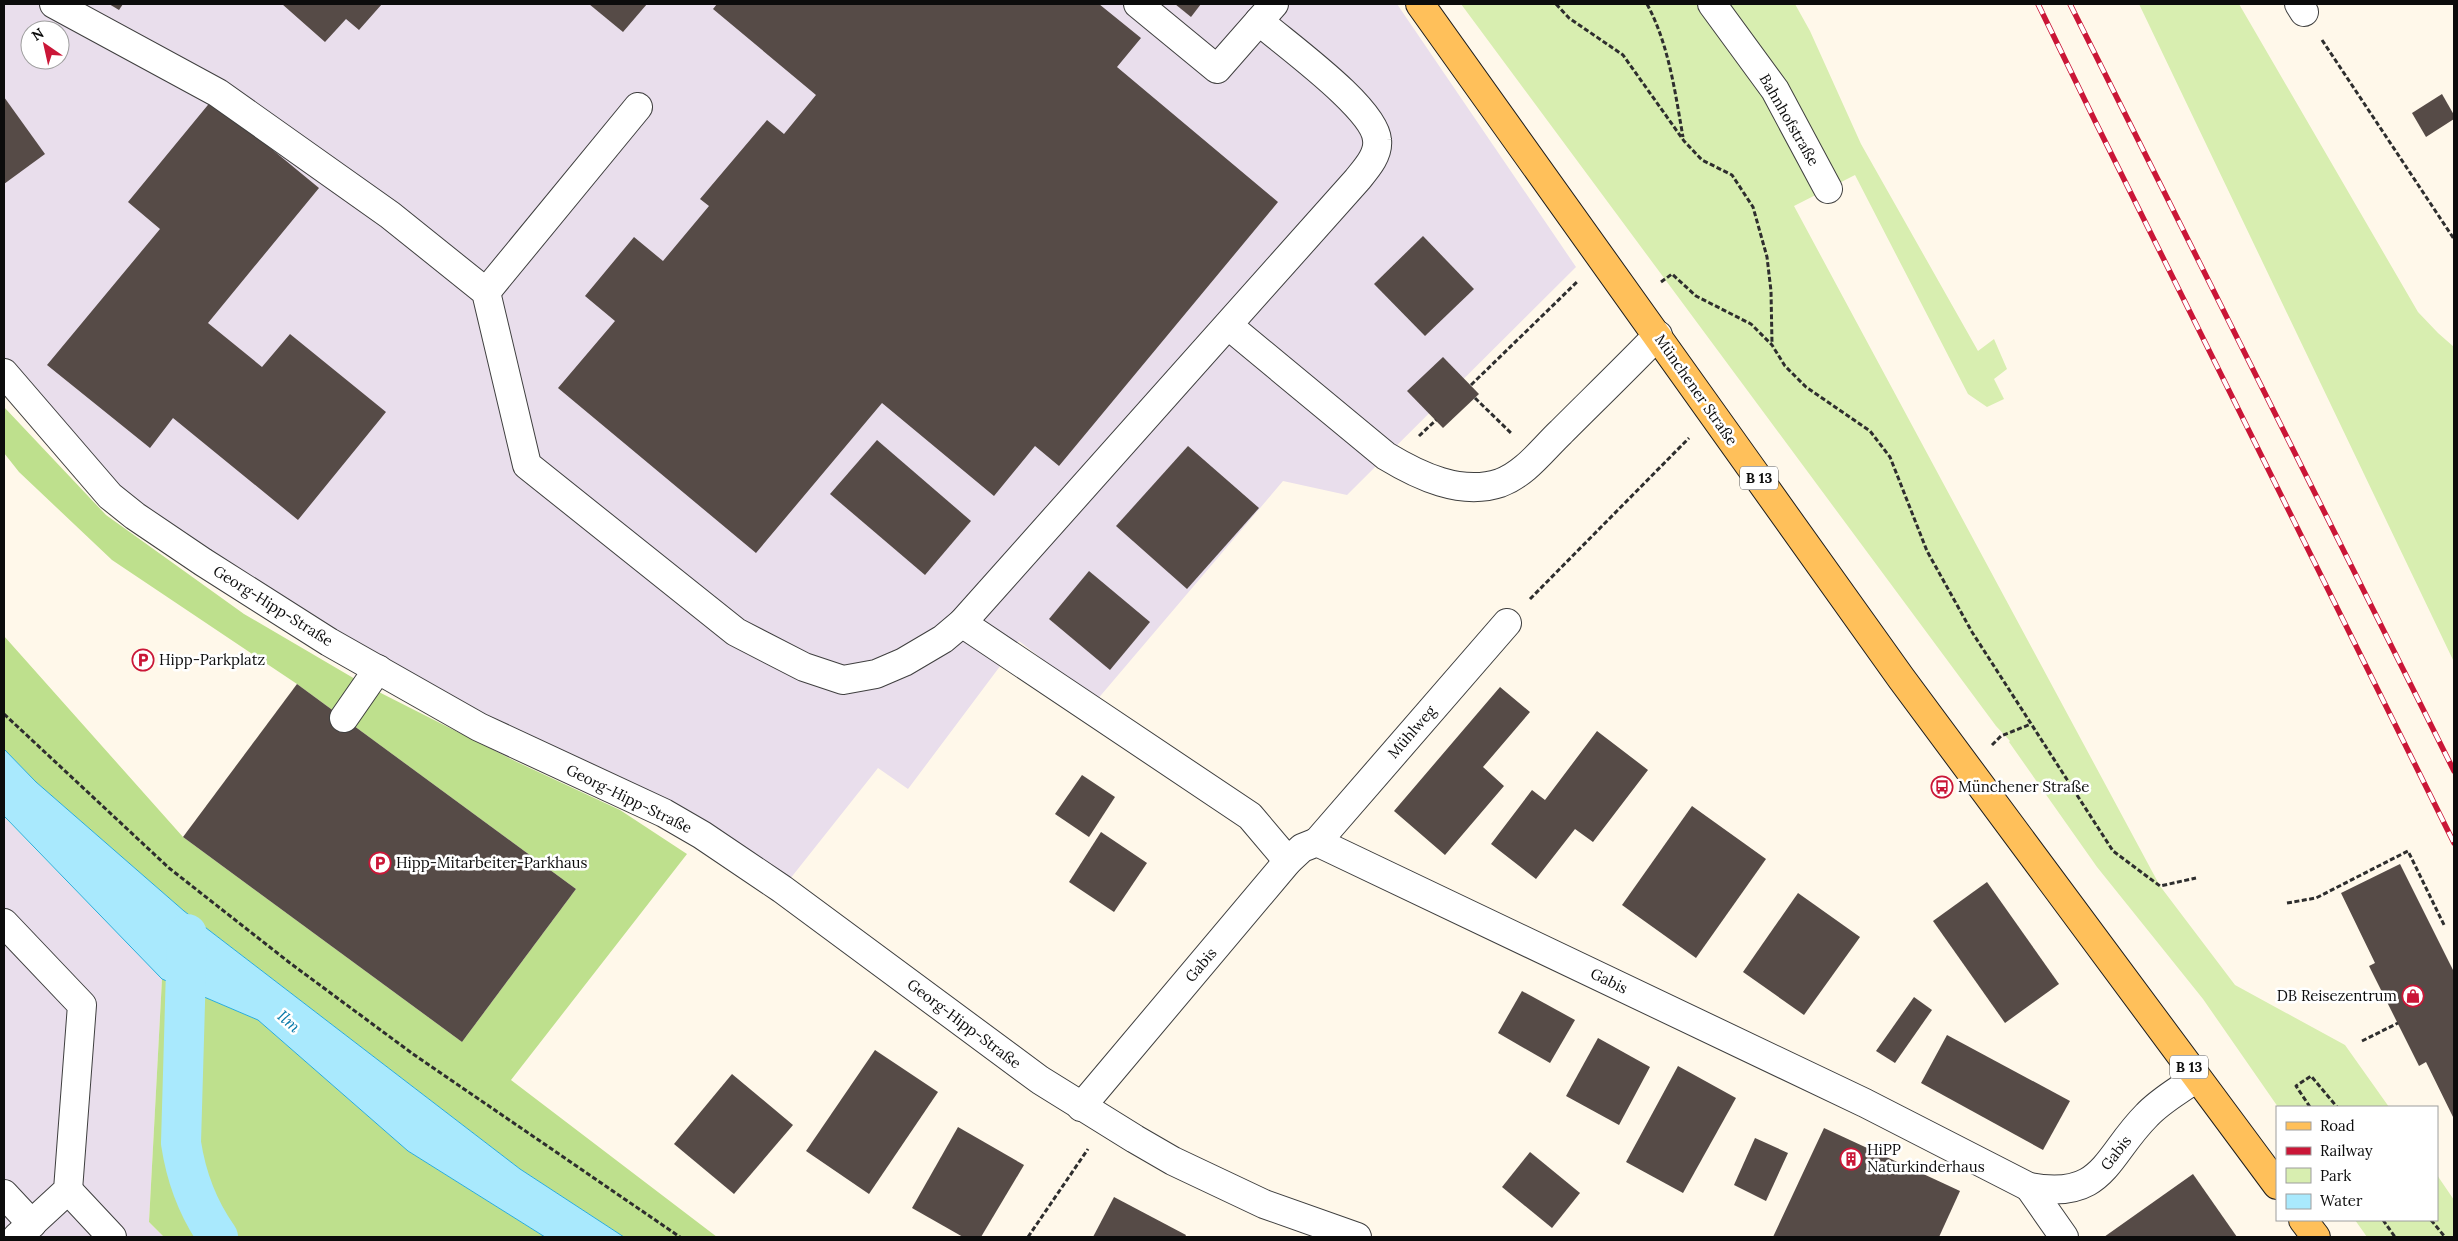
<svg xmlns="http://www.w3.org/2000/svg" width="2458" height="1241" font-family="Lora,serif">
<style>
.industrial{fill:#e9deec;fill-rule:evenodd}
.green{fill:#d8eeb0}
.forest{fill:#bee08d}
.water{fill:#a9e9fd;stroke:#28acdc}
.lines{fill:none;stroke-linecap:round;stroke-linejoin:round}
.canal{stroke:#a9e9fd;stroke-width:40}
.building{fill:#564b47}
.minor-casing{stroke:#3f3f3f;stroke-width:30}
.major-casing{stroke:#1d1d1d;stroke-width:30}
.path{stroke:#2e2e2e;stroke-width:3;stroke-dasharray:5 2.5;stroke-linecap:butt}
.minor{stroke:#fff;stroke-width:28}
.major{stroke:#ffc05a;stroke-width:28}
.rail-casing{stroke:#ca1637;stroke-width:5.5}
.rail{stroke:#fff;stroke-width:4;stroke-dasharray:11;stroke-linecap:butt}
.labels{text-anchor:middle;stroke-width:5;stroke-linejoin:round;paint-order:stroke}
.shield{fill:#fff;stroke:#555;stroke-width:1}
.shield-label{font-size:14px;font-weight:bold;fill:#0c0c0c}
.street-label{font-size:15px;fill:#0c0c0c;stroke:#fff}
.poi-label{font-size:15px;fill:#0c0c0c;stroke:#fff;text-anchor:start}
.water-label{font-size:16px;font-style:italic;fill:#087aaa;stroke:#fff}
</style>
<rect width="100%" height="100%" fill="#fff8ea"/>
<g class="industrial">
<path d="M4,4H1397L1576,267L1347,495L1283,481L1096,701L1019,641L908,789L878,768L782,889L329,642L135,516L4,372ZM30,30H60V60H30Z"/>
<path d="M4,817L162,979L149,1222L164,1237H4Z"/>
</g>
<g class="green">
<path d="M1461,4H1795L1810,31L1861,144L1978,351L1994,339L2007,369L1994,379L2004,399L1987,407L1968,394L1855,175L1794,206L2160,886L2235,985L2345,1045L2389,1107H2278L2203,999L2097,867L2009,742L2010,741L1996,726Z"/>
<path d="M2139,4H2239L2418,312L2438,333L2454,347V662Z"/>
<path d="M2437,1175L2454,1200V1237H2367L2355,1220H2437Z"/>
</g>
<g class="forest">
<path d="M4,407L106,515L244,614L367,686L517,762L620,810L687,854L511,1080L717,1237H624L520,1169L184,911L36,782L4,749V636L183,837L462,1042L576,889L297,684L112,560L19,472L4,453Z"/>
<path d="M162,979L258,1020L408,1151L545,1237H164L149,1222Z"/>
</g>
<path class="water" d="M4,749L36,782L184,911L520,1169L624,1237H545L408,1151L258,1020L162,979L4,816Z"/>
<g class="lines">
<path class="canal" d="M187,934L181,1143C186,1176 198,1209 218,1237"/>
</g>
<g class="building">
<path d="M109,4H123L119,10Z"/>
<path d="M282,4H382L359,30L346,19L325,42Z"/>
<path d="M589,4H647L623,32Z"/>
<path d="M717,4H1099L1141,38L1117,67L1278,202L1059,466L1035,446L994,496L882,403L756,553L558,388L615,321L585,296L634,237L663,261L709,206L700,199L767,120L784,134L816,95L713,9Z"/>
<path d="M1175,4H1201L1191,17Z"/>
<path d="M2442,94L2454,115V119L2426,137L2412,113Z"/>
<path d="M4,97L45,154L4,184Z"/>
<path d="M212,100L319,188L208,323L262,367L290,334L386,412L298,520L173,418L150,448L47,365L160,229L128,202Z"/>
<path d="M1423,236L1474,289L1425,336L1374,284Z"/>
<path d="M1443,357L1479,394L1443,428L1407,391Z"/>
<path d="M877,440L971,521L925,575L830,494Z"/>
<path d="M1188,446L1259,508L1187,589L1116,526Z"/>
<path d="M1089,571L1150,622L1110,670L1049,619Z"/>
<path d="M297,684L576,889L462,1042L183,837Z"/>
<path d="M1500,687L1530,712L1483,767L1504,786L1445,855L1394,811Z"/>
<path d="M1597,731L1648,770L1593,842L1575,829L1536,879L1491,844L1532,790L1545,800Z"/>
<path d="M1082,775L1115,797L1089,837L1055,814Z"/>
<path d="M1692,806L1766,859L1696,958L1622,905Z"/>
<path d="M1101,832L1147,863L1114,912L1069,882Z"/>
<path d="M2400,864L2454,972V1119L2426,1062L2419,1066L2369,966L2375,963L2341,893Z"/>
<path d="M1987,882L2059,984L2005,1023L1933,921Z"/>
<path d="M1798,893L1860,937L1804,1015L1743,972Z"/>
<path d="M1522,991L1575,1020L1550,1063L1498,1033Z"/>
<path d="M1914,997L1932,1010L1895,1063L1876,1051Z"/>
<path d="M1947,1035L2070,1101L2043,1150L1921,1083Z"/>
<path d="M1598,1038L1650,1067L1619,1125L1566,1096Z"/>
<path d="M875,1050L938,1092L869,1194L806,1151Z"/>
<path d="M1678,1066L1736,1098L1683,1193L1626,1162Z"/>
<path d="M732,1074L793,1125L734,1194L674,1144Z"/>
<path d="M958,1127L1024,1165L981,1237H963L912,1208Z"/>
<path d="M1824,1128L1960,1191L1939,1237H1773Z"/>
<path d="M1755,1138L1788,1153L1766,1201L1734,1185Z"/>
<path d="M1530,1152L1580,1193L1552,1228L1502,1187Z"/>
<path d="M2193,1174L2237,1237H2104Z"/>
<path d="M1114,1197L1186,1235L1185,1237H1093Z"/>
</g>
<g class="lines">
<g class="minor-casing">
<g id="minor">
<path d="M54,4L218,93L390,215L486,292L527,465L736,632L804,667L843,680L876,674L904,662L943,639L962,623L1357,180C1366,169 1379,155 1377,140C1375,108 1285,44 1259,21"/>
<path d="M1138,4L1217,69L1274,4"/>
<path d="M1712,4L1775,90L1828,189"/>
<path d="M2299,4L2304,12"/>
<path d="M486,292L638,107"/>
<path d="M1229,326L1386,456C1419,476 1461,496 1500,483C1525,474 1543,449 1561,432C1593,400 1626,368 1658,335"/>
<path d="M4,373L110,496L135,516L203,562L329,642L479,727L664,813L702,835L782,889L1040,1080L1135,1139L1173,1161L1264,1204L1357,1237"/>
<path d="M962,623L1250,816L1288,861"/>
<path d="M344,718L378,669"/>
<path d="M1317,842L1507,623"/>
<path d="M4,923L82,1005L68,1190L17,1237"/>
<path d="M1081,1107L1288,861L1302,848L1317,842L1865,1103L2029,1187C2104,1201 2105,1157 2147,1115C2161,1100 2180,1090 2196,1078"/>
<path d="M2029,1187L2064,1237"/>
<path d="M68,1190L112,1237"/>
<path d="M4,1194L32,1224"/>
</g>
</g>
<g class="major-casing">
<g id="major">
<path d="M1420,4L1901,678L2277,1185"/>
<path d="M2303,1220L2316,1237"/>
</g>
</g>
<g class="path">
<path d="M1556,4L1569,18L1623,55L1684,141L1702,160L1732,175L1753,207L1767,257L1771,291L1772,344"/>
<path d="M1647,4C1669,45 1675,92 1683,137"/>
<path d="M2322,40L2454,239"/>
<path d="M1661,282L1672,274L1696,296L1751,324L1772,345L1785,366L1806,387L1870,431L1890,457L1927,551L1972,632L2113,851L2160,886L2196,878"/>
<path d="M1471,385L1578,281"/>
<path d="M1475,398L1512,434"/>
<path d="M1419,436L1436,420"/>
<path d="M1530,599L1689,438"/>
<path d="M4,714L169,868L290,963L413,1054L680,1237"/>
<path d="M1992,745L2001,736L2031,724"/>
<path d="M2287,903L2316,898L2408,851L2445,927"/>
<path d="M2362,1041L2398,1023"/>
<path d="M2310,1107L2296,1086L2311,1076L2337,1107"/>
<path d="M2383,1220L2395,1237"/>
<path d="M2431,1220L2445,1237"/>
<path d="M1028,1237L1088,1149"/>
</g>
<use href="#minor" class="minor"/>
<use href="#major" class="major"/>
<g class="rail-casing">
<g id="rail">
<path d="M2038,4L2095,121L2454,843"/>
<path d="M2070,4L2454,771"/>
</g>
</g>
<use href="#rail" class="rail"/>
</g>
<defs>
<g id="parking-ring" transform="scale(1.125)"><circle r="9.5" fill="#fff" stroke="#ca1637" stroke-width="1.5"/><path d="M-3.5-5.5H1a3.5 3.5 0 0 1 0 7H-1V5.5H-3.5ZM-1-3.4V-.6H.8a1.4 1.4 0 0 0 0-2.8Z" fill="#ca1637"/></g>
<g id="bus-ring" transform="scale(1.125)"><circle r="9.5" fill="#fff" stroke="#ca1637" stroke-width="1.5"/><path d="M-5-6H5V4H4V6H2V4H-2V6H-4V4H-5ZM-3.5-4V0h7V-4ZM-3.5 1.2v1.5H-2V1.2ZM2 1.2v1.5H3.5V1.2Z" fill="#ca1637"/></g>
<g id="shop-ring" transform="scale(1.125)"><circle r="9.5" fill="#fff" stroke="#ca1637" stroke-width="1.5"/><path d="M-5-2.5h2.3a2.7 3.5 0 0 1 5.4 0H5L5.5 6h-11ZM-1.5-2.5h3a1.5 2.3 0 0 0-3 0Z" fill="#ca1637"/></g>
<g id="building-ring" transform="scale(1.125)"><circle r="9.5" fill="#fff" stroke="#ca1637" stroke-width="1.5"/><path d="M-4-6H4V6H1V3H-1V6H-4ZM-2.5-4.3h1.7v1.8h-1.7ZM.8-4.3h1.7v1.8H.8ZM-2.5-1h1.7V.8h-1.7ZM.8-1h1.7V.8H.8Z" fill="#ca1637"/></g>
</defs>
<g fill-rule="evenodd">
<use href="#parking-ring" x="143" y="660"/>
<use href="#bus-ring" x="1942" y="787"/>
<use href="#parking-ring" x="380" y="863"/>
<use href="#shop-ring" x="2413" y="996"/>
<use href="#building-ring" x="1851" y="1159"/>
</g>
<g class="labels">
<g class="shield">
<rect x="1740" y="466.5" width="38" height="23" rx="4"/>
<rect x="2170" y="1055.5" width="38" height="23" rx="4"/>
</g>
<g class="shield-label">
<text x="1759" y="483">B 13</text>
<text x="2189" y="1072">B 13</text>
</g>
<g class="street-label">
<text transform="translate(1789 120) rotate(60)" y="5">Bahnhofstraße</text>
<text transform="translate(1696 390) rotate(55)" y="5">Münchener Straße</text>
<text transform="translate(273 606) rotate(32)" y="5">Georg-Hipp-Straße</text>
<text transform="translate(1412 732) rotate(-49)" y="5">Mühlweg</text>
<text transform="translate(629 799) rotate(26)" y="5">Georg-Hipp-Straße</text>
<text transform="translate(1201 965) rotate(-50)" y="5">Gabis</text>
<text transform="translate(1609 981) rotate(26)" y="5">Gabis</text>
<text transform="translate(964 1024) rotate(37)" y="5">Georg-Hipp-Straße</text>
<text transform="translate(2116 1153) rotate(-52)" y="5">Gabis</text>
</g>
<g class="poi-label">
<text x="159" y="665">Hipp-Parkplatz</text>
<text x="1958" y="792">Münchener Straße</text>
<text x="396" y="868">Hipp-Mitarbeiter-Parkhaus</text>
<text x="2397" y="1001" text-anchor="end">DB Reisezentrum</text>
<text x="1867" y="1155">HiPP<tspan x="1867" dy="17">Naturkinderhaus</tspan></text>
</g>
<g class="water-label">
<text transform="translate(289 1021) rotate(42)" y="6">Ilm</text>
</g>
</g>
<rect width="2458" height="1241" fill="none" stroke="#0c0c0c" stroke-width="10"/>
<rect x="2276" y="1106" width="162" height="115" fill="#ffffff" stroke="#9e9e9e"/>
<rect x="2286" y="1122" width="25" height="8" fill="#ffc05a" stroke="#9e9e9e"/>
<text x="2320" y="1131" font-size="15" fill="#0c0c0c">Road</text>
<rect x="2286" y="1147" width="25" height="8" fill="#ca1637" stroke="#9e9e9e"/>
<text x="2320" y="1156" font-size="15" fill="#0c0c0c">Railway</text>
<rect x="2286" y="1168" width="25" height="15" fill="#d8eeb0" stroke="#9e9e9e"/>
<text x="2320" y="1181" font-size="15" fill="#0c0c0c">Park</text>
<rect x="2286" y="1194" width="25" height="15" fill="#a9e9fd" stroke="#9e9e9e"/>
<text x="2320" y="1206" font-size="15" fill="#0c0c0c">Water</text>
<g transform="translate(45 45) rotate(326)"><circle r="24" fill="#ffffff" stroke="#9e9e9e"/>
<path d="M0-4L9 19L0 12L-9 19Z" fill="#ca1637"/>
<text y="-8" font-size="14" font-weight="bold" text-anchor="middle" fill="#0c0c0c">N</text>
</g>
</svg>
